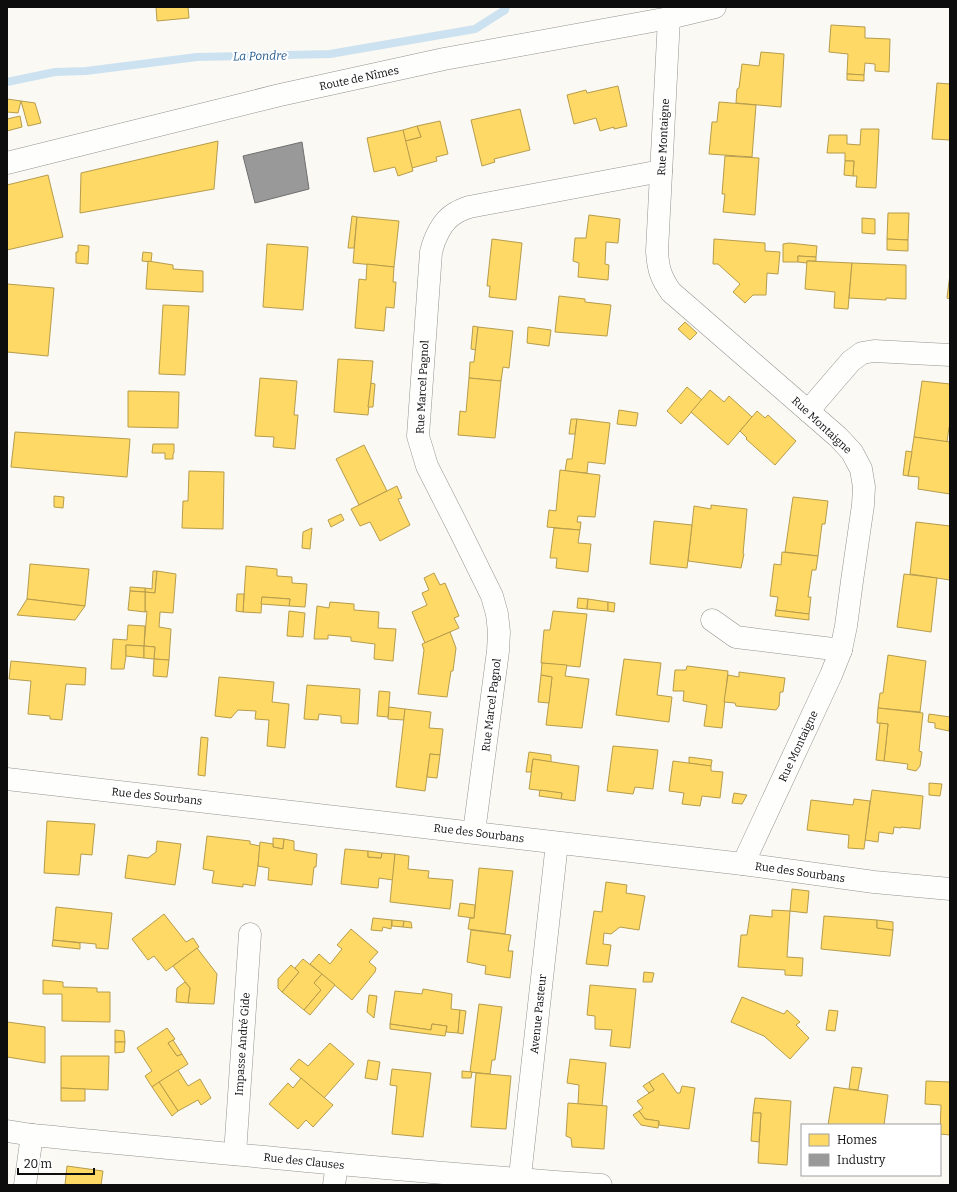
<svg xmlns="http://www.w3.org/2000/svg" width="957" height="1192" font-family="Bitter,serif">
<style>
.homes{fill:#ffd966;stroke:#b69c4b}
.industry{fill:#999;stroke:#6f6f6f}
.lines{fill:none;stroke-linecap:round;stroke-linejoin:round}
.stream{stroke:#cde2f0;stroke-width:8}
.minor-casing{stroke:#949391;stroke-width:23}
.minor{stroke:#fefefd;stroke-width:22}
.labels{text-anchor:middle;stroke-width:4;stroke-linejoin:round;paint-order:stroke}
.street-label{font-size:11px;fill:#0d0d0d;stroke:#fff}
.water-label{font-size:12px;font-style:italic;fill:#265c90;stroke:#fff}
</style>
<rect width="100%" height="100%" fill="#faf9f3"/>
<g class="homes">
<path d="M156,7H188L189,18L157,21Z"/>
<path d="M831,25L865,27V38L890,39L889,72L875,71V64L865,63L864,75L847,74L848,54L829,52Z"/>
<path d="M761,52L784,54L781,107L736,103L737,89L739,88L742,64L759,66Z"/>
<path d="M847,74L864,75V81L847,80Z"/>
<path d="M937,83L950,84V140L932,139Z"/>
<path d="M618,86L627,126L614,129V127L600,131L596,118L574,124L567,95L586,90L587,93Z"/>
<path d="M7,99L21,101L18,113L7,112Z"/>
<path d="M21,101L35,103L41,123L28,126Z"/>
<path d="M719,102L756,105L752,157L709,154L712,122H717Z"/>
<path d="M520,109L530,150L494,159L495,162L482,166L471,120Z"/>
<path d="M20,116L22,127L7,131V119Z"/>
<path d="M440,121L448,154L436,157L437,161L412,168L405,141L421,137L417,126Z"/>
<path d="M417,126L421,137L405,141L403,130Z"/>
<path d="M861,129H879L876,188L856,187L857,176H853L854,161H845V153H827L829,135H847V144L860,145Z"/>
<path d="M403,130L413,171L398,176L395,167L374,172L367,138Z"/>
<path d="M218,141L214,189L80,213L81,173Z"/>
<path d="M725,156L759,158L755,215L723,212L725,194H722Z"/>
<path d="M845,161H854L853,176L844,175Z"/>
<path d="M48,175L63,237L7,250V185Z"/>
<path d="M888,213H909L908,240L887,239Z"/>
<path d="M589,215L620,219L618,243L606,242L605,264L609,265L608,280L578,277L579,263L573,261L575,238H586Z"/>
<path d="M352,216L357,217L354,248H348Z"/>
<path d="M357,217L399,221L394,267L353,263Z"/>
<path d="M862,218L875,219V234L862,233Z"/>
<path d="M492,239L522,243L516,300L489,297L490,286H487Z"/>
<path d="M714,239L765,243V251L780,252L778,274L767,273L766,295H753L745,303L733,292L740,284L718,264H713Z"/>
<path d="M887,239L908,240V251L887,250Z"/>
<path d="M789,243L817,246L816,257L798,256V262H783V244Z"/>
<path d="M267,244L308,247L303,310L263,307Z"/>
<path d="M78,245L89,246L88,264L76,263V252H78Z"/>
<path d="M143,252L152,253L151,262L142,261Z"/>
<path d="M798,256L816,257V261H807V263L798,262Z"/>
<path d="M148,261L173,265V269L203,271V292L146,289Z"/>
<path d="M807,261L852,263L848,309L834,308L835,292L805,289Z"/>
<path d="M852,263L906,265V299L886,298V300L849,298Z"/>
<path d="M367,264L394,267L393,282H396L394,308L386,307L384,331L355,328L359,279L366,280Z"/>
<path d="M950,274V299L947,298Z"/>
<path d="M7,284L54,288L48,356L7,352Z"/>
<path d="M559,296L585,299V302L611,305L607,336L555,332Z"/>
<path d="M163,305L189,306L185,375L159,374Z"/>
<path d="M685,322L697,333L690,340L678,329Z"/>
<path d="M473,326L478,327L476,350L471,349Z"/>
<path d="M478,327L513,331L509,368L503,367L501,381L469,378L470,362H474Z"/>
<path d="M528,327L551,330L549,346L527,343Z"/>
<path d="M338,359L373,361L368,415L334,412Z"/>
<path d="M260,378L297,381L294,415H298L295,449L273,447L274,437L255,436Z"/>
<path d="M469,378L501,381L495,438L458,435L460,411L466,412Z"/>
<path d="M922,381L950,384V427H949L947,442L914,437Z"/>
<path d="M371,383L375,384L373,407H368Z"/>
<path d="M687,387L702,400L681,424L667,411Z"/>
<path d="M710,390L724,402L729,396L752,417L728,445L691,412Z"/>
<path d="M128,391L179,392L178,428L128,427Z"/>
<path d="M619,410L638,413L636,426L617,424Z"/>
<path d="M757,411L765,418L768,415L796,441L775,465L746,439L747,438L740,431Z"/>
<path d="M571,419H577L575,434H569Z"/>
<path d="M577,419L610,423L605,464L588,462L587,473L565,471L567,459H572Z"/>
<path d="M15,432L130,439L127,477L11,467Z"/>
<path d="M914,437L950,442V494L918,489L919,477L908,476Z"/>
<path d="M153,444H174V453L173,454V459H165V453H152Z"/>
<path d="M364,445L387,491L359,505L336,459Z"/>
<path d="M906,451L912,452L908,476L903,475Z"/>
<path d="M560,470L600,475L595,517L578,516L577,522H581L580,530L547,527L549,510L556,511Z"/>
<path d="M189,471L224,472L223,529L182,528L183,501H188Z"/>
<path d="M397,486L402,498L398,499L410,525L380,541L370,522L360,526L351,509Z"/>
<path d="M54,496L64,497L63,508L54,507Z"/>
<path d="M793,497L828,501L825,524H822L818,556L785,552Z"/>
<path d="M711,505L747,509L743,554H744L741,568L688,561L694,506L711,509Z"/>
<path d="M341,514L344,520L331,527L328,520Z"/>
<path d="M654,521L692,525L687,568L650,564Z"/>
<path d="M916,522L950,526V580L910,574Z"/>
<path d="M312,528L310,549L302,548L303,532Z"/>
<path d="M554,528L580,530L578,543L591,544L588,572L556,568L557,558H550Z"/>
<path d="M782,552L818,556L816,570H812L808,597H811L809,614L776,610L778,597L770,596L774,564L781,565Z"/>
<path d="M30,564L89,569L85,606L27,599Z"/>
<path d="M246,566L277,569V576L292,577V583L307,584L305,607L289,606L290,599L262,597L261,613L243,612Z"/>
<path d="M153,571H157L155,593L145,592V588L152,589Z"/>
<path d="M157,571L176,574L173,613L160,612L159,627L171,629L169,660L154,659L155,647L144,646L147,611L145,612V592L155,593Z"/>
<path d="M434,573L440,585L445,583L459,616L454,618L459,628L425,643L412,612L427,605L422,593L429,590L424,578Z"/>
<path d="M904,574L937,578L931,632L897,627Z"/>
<path d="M130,587L145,588V592L130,591Z"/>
<path d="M130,591L145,592V612L128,610Z"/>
<path d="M237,594H244L243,612L236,611Z"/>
<path d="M262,597L290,599L289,606L261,604Z"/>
<path d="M578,598L588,599L587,609L577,608Z"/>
<path d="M27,599L85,606L75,620L17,615Z"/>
<path d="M588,599L608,602V611L587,609Z"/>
<path d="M330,602L354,604V610L379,612L378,628L396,629L393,661L374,659L375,644L351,641V637L328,635V639H314L317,606L329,608Z"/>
<path d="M608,602L615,603L614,612L608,611Z"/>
<path d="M776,610L809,614V620L775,616Z"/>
<path d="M289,611L305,613L303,637L287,636Z"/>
<path d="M553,611L587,614L580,667L541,663L544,630H550Z"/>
<path d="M128,625L145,626L144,646L126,645V656L124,669H111L113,639L127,640Z"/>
<path d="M450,632L456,648L453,671H451L447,697L418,694L424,650L422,644Z"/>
<path d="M126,645L144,646V658L126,656Z"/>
<path d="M144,646L155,647L154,659L144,658Z"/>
<path d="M888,655L926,661L920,712L878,708L880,693H883Z"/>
<path d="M154,659L169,660L167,677L153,676Z"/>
<path d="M624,659L661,663L657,695L672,697L669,722L616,715Z"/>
<path d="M11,661L86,668L85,685L66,684L62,720L50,719V716L28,714L31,681L9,679Z"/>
<path d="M542,663L567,665L565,676L589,679L582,728L546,725L552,677L541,675Z"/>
<path d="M687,666L728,671L722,728L704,726L707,705L683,701L684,691H673L675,670H686Z"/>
<path d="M739,672L785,678L783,692H780L779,706L776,710L736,706L735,703L724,702L728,675L739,677Z"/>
<path d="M541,675L552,677L549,703L538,702Z"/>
<path d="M219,677L274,682L272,702L289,704L285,748L267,746L269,720L255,719L256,711L238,710L231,718L215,716Z"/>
<path d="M307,685L360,689L358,724L341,723V716L319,714L318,720L304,719Z"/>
<path d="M379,691L390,692L388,717L377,716Z"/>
<path d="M389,707L405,709L404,720L388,719Z"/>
<path d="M878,708L923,713L919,751L922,752L920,766L916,771L907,769L908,764L884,761L888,724L877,723Z"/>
<path d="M405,709L431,712L429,728L443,729L440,755L430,754L425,791L396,787Z"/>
<path d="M929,714L950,717L949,731L935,728V723L928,722Z"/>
<path d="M880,723L888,724L884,761L876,760Z"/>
<path d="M201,737L208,738L205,776L198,775Z"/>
<path d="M613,746L658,750L653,789L635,787L633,794L607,791Z"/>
<path d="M529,752L551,755V762L533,759L531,772H526Z"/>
<path d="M430,754L440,755L437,778L427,777Z"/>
<path d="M689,757L712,760L711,766L689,763Z"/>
<path d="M533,759L579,766L575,801L561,799L562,793L529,789Z"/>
<path d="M673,761L711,766V771L723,772L720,798L702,796L700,806L682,804L684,793L669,791Z"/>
<path d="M929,783L942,784L940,796L929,795Z"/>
<path d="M540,790L562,793L561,799L539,796Z"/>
<path d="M872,790L923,796L920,829L901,827V828L894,827L893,834L879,832L878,842L865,840Z"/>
<path d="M734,793L747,795L742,804L732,803Z"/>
<path d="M854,799L870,801L864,849L848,848L849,835L807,830L811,800L853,805Z"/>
<path d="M47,821L95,824L92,855L81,854L79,875L44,873Z"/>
<path d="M207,836L250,841V844L260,846L258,866L255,886L243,884V887L212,883L214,871L203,869Z"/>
<path d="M273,838L284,839L283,849L273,847Z"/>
<path d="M284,839L294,841V850L317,854L316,867H314L312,885L268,880L269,868L258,866L260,842L273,844V847L283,849Z"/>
<path d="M157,841L181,844L175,885L125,878L128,855L148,858L156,852Z"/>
<path d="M345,849L368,851V857L381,858L382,853L395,854L393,880L379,878L378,888L341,884Z"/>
<path d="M368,851L382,853L381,858L368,857Z"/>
<path d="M395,854L409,856L408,869L429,871L428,878L453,880L450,909L390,902Z"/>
<path d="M479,868L513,871L505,934L468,929L470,918H474Z"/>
<path d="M606,882L627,885L626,893L645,896L639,930L620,927L611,934L604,933L603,944L611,945L608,966L586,964L594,911L602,912Z"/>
<path d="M792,889L809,891L807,913L790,911Z"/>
<path d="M460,903L475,905L474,918L458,916Z"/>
<path d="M56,907L112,913L108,949L96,948V944L53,940Z"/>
<path d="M772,910L790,911L787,957L803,958L802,976L785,975V970L738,967L741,935H747L750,915L772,917Z"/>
<path d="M164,914L186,942L193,938L199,947L166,971L154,956L148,960L132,939Z"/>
<path d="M824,916L877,920V928L893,930L890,956L821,949Z"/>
<path d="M373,918L392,920L391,929L383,927L382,931L371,930Z"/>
<path d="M392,920L404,921L403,927L392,926Z"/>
<path d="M877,920L893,922V930L877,928Z"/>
<path d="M404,921L411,922L412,928L403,927Z"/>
<path d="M351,929L378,952L369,962L376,968L375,972L352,1000L310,964L319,954L330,964L342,949L337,945Z"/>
<path d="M471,930L511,935L508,951H513L510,978L485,974L486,966L467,962Z"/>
<path d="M53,940L80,943V949L52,946Z"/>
<path d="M197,948L217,974L214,1004L188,1003L190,988L173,966Z"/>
<path d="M303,959L322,974L314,983L321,990L304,1010L282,992L299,972L295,968Z"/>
<path d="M291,965L299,972L282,992L278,988V979Z"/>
<path d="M644,972L654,973L652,982H643Z"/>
<path d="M322,974L335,985L310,1015L304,1010L321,990L314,983Z"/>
<path d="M43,980L63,982V987L97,988V992H110V1022L62,1021V994H43Z"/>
<path d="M185,982L190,988L188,1003L176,1002L177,988Z"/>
<path d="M590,985L636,989L630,1048L610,1046L612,1030L595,1029V1016L587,1015Z"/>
<path d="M423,989L452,994L451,1009L460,1010L458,1033L446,1032L447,1026L432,1024L431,1030L390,1024L395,991L422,994Z"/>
<path d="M369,995L377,996L374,1018L367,1012Z"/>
<path d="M742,997L784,1014L787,1010L800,1022L796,1025L809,1038L790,1059L764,1036L731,1022Z"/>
<path d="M479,1004L502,1007L495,1060H492L490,1074L470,1072Z"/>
<path d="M460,1010L466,1011L463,1034L458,1033Z"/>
<path d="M829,1010L838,1011L835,1031L826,1030Z"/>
<path d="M7,1022L45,1027V1063L7,1057Z"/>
<path d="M390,1024L431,1030L432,1024L447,1026L445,1036L390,1029Z"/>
<path d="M167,1028L175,1039L168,1043L177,1056L182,1054L188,1064L152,1087L145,1076L152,1071L137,1048Z"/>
<path d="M115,1030L124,1031L125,1042H115Z"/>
<path d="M173,1040L182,1054L177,1056L168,1043Z"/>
<path d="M115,1042H125L124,1052L115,1053Z"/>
<path d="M330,1043L354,1064L324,1098L290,1069L299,1059L308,1066Z"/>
<path d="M61,1056H109L108,1090L61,1088Z"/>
<path d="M570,1059L606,1063L602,1106L578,1104L579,1085L567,1083Z"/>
<path d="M368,1060L380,1062L377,1080L365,1078Z"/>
<path d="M852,1067L862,1068L858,1090L849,1089Z"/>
<path d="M392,1069L431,1073L423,1137L392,1134L397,1086L390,1085Z"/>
<path d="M178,1070L188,1086L200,1079L211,1098L201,1105L198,1100L178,1111L159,1082Z"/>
<path d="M462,1071L472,1072L471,1078H462Z"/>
<path d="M476,1073L511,1076L506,1129L471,1127Z"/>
<path d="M663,1073L677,1093H680L682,1086L695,1088L689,1129L659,1125V1121L645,1119L639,1111L643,1108L637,1101L654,1090L649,1082Z"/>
<path d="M301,1078L333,1105L313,1127L306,1120L298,1129L269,1104L288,1083L293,1088Z"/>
<path d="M926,1081L950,1082V1135L940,1134L941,1105L925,1104Z"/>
<path d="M159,1082L178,1111L172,1116L152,1087Z"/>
<path d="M649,1082L654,1090L649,1093L643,1086Z"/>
<path d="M834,1087L888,1095L884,1125H828Z"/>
<path d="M61,1088L85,1089V1101H61Z"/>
<path d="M755,1098L791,1101L787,1165L758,1163L761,1113H753Z"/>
<path d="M568,1103L607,1106L604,1149L572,1147L571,1138L566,1136Z"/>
<path d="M639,1111L645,1119L659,1121L658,1128L641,1125L633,1115Z"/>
<path d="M753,1113H761L759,1142L751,1141Z"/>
<path d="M67,1166L103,1171L101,1185H65Z"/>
</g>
<path class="industry" d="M302,142L309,189L255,203L243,156Z"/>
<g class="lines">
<path class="stream" d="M7,82L55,72L86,71L197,57L330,54L475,29L505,10L506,7"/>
<g class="minor-casing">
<g id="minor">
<path d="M669,18L657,251C658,269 661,278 671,292L838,437L852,452L861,469L864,487L863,505L852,581L846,626L841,650L831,675L743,864"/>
<path d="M7,163L280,95L444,59L669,18L715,7"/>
<path d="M808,411L851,361L862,353L874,351L950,355"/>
<path d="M712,620L736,637L841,650"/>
<path d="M7,779L743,864L874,882L950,889"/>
<path d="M474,832L498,651L499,632L497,614L492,596L460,531L427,466L418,436L431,252C434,239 442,221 454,214C458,211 464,209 469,207L661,171"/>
<path d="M7,1131L32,1135C221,1153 411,1172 601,1185"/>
<path d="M235,1154L250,934"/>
<path d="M25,1185L32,1135"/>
<path d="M334,1185L337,1164"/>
<path d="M519,1185L557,843"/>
</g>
</g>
<use href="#minor" class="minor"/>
</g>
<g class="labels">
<g class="street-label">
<text transform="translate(359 78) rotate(-12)" y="4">Route de Nîmes</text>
<text transform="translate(663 137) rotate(-87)" y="4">Rue Montaigne</text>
<text transform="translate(422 387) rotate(-87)" y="4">Rue Marcel Pagnol</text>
<text transform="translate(822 425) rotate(43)" y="4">Rue Montaigne</text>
<text transform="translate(491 705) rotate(-83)" y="4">Rue Marcel Pagnol</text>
<text transform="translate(798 746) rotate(-65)" y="4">Rue Montaigne</text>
<text transform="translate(157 796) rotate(6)" y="4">Rue des Sourbans</text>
<text transform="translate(479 833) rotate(7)" y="4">Rue des Sourbans</text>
<text transform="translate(800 872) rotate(8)" y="4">Rue des Sourbans</text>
<text transform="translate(538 1014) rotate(-84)" y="4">Avenue Pasteur</text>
<text transform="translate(242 1044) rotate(-86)" y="4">Impasse André Gide</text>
<text transform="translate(304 1161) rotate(6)" y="4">Rue des Clauses</text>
</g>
<g class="water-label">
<text transform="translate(260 56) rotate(-1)" y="4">La Pondre</text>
</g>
</g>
<rect width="957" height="1192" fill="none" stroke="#0d0d0d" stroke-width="16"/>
<rect x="801" y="1124" width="140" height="52" fill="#ffffff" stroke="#9e9e9e"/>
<rect x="809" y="1134" width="20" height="12" fill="#ffd966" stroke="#9e9e9e"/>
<text x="837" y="1144" font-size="12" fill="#0d0d0d">Homes</text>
<rect x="809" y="1154" width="20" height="12" fill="#999999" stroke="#9e9e9e"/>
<text x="837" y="1164" font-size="12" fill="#0d0d0d">Industry</text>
<path d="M18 1168v6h76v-6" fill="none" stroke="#0d0d0d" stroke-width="2"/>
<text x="24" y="1168" font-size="12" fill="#0d0d0d" stroke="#ffffff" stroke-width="3" paint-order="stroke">20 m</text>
</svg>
